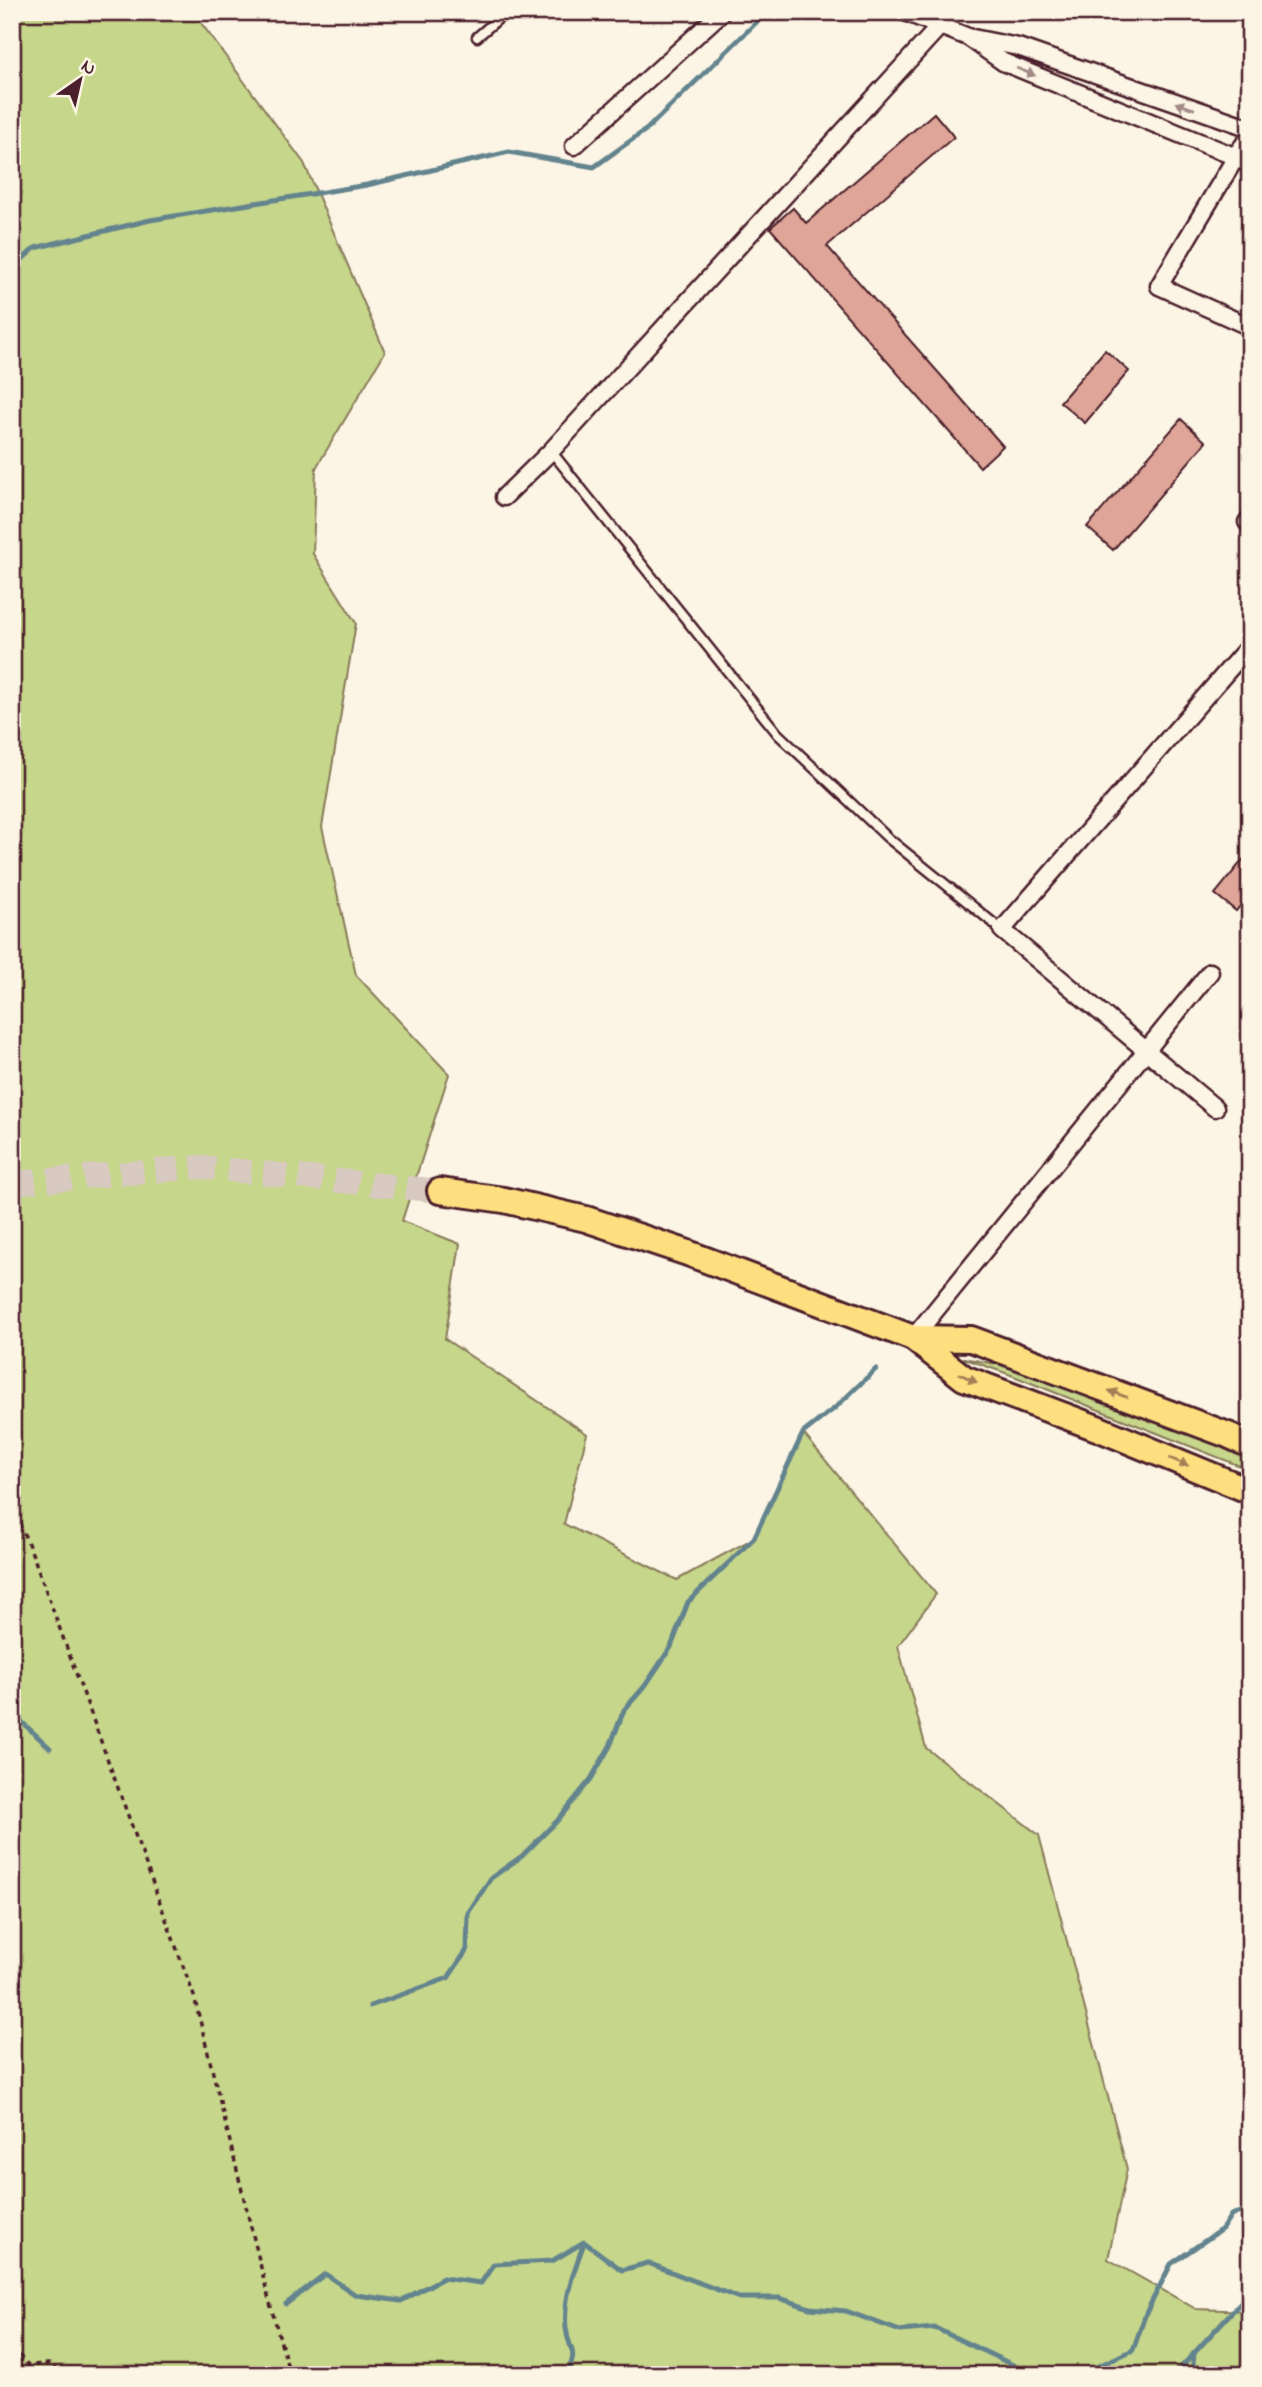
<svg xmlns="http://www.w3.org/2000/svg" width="1262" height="2387" font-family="'Indie Flower',sans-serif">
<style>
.green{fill:#c6d68a;stroke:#887a5a;stroke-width:2}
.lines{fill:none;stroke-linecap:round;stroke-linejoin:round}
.stream{stroke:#64848e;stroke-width:5}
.building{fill:#dea598;stroke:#4a1f2b;stroke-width:2}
.primary-tunnel{stroke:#d8cac0;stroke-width:24;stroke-dasharray:24 12;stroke-linecap:butt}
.service-casing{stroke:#4a1f2b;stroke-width:13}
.minor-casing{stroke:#4a1f2b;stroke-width:21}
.tertiary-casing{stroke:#4a1f2b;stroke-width:24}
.primary-casing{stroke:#4a1f2b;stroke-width:30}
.path{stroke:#4a1f2b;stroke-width:3.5;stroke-dasharray:5 5;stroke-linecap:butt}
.service{stroke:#fcf5e5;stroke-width:8}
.minor{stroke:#fcf5e5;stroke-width:16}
.tertiary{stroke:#fcf5e5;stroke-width:19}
.primary{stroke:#fedf80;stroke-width:24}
.oneway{fill:#a38a88}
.oneway2{fill:#a47f56}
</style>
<rect width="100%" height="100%" fill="#fcf5e5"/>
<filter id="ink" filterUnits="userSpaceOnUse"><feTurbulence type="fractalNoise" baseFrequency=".0143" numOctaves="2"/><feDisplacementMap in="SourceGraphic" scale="14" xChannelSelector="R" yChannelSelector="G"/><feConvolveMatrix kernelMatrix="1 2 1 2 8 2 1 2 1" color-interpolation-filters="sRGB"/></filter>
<g filter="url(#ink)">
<g class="green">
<path d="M12,12H193L304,163L385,352L316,468L313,554L356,623L322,827L356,975L449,1074L402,1221L460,1244L445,1339L587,1434L564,1524L677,1580L754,1538L803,1433L936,1594L898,1646L926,1748L1039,1835L1127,2169L1108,2259L1196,2309L1250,2311V2375H12Z"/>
<path d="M963,1358L1030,1370L1250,1456V1470L1011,1375Z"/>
</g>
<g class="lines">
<g class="stream">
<path d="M12,262L17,264L35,248L150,220L367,185L509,152L594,167L647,129L767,12"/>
<path d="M12,1713L50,1748"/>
<path d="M370,2006L448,1978L467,1950L468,1913L491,1878L522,1856L557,1821L591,1779L610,1746L624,1710L645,1686L671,1647L688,1602L754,1538L803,1433L836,1407L876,1369"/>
<path d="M286,2304L325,2274L356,2295L401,2301L443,2278L481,2283L494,2264L552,2261L584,2242L622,2270L648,2263L739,2298H779L810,2308L846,2311L900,2331L935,2328L1015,2366L1024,2375"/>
<path d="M567,2375C579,2346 569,2354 566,2328C563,2298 574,2271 584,2243"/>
<path d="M1079,2375L1133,2350L1146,2313L1171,2264L1222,2229L1231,2215L1250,2209"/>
<path d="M1174,2375L1250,2292"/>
<path d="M1192,2375L1194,2354"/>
</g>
</g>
<g class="building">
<path d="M934,113L954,137L827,246L1003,446L980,467L770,228L793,208L806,223Z"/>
<path d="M1105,350L1129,371L1085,423L1060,402Z"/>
<path d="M1181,419L1206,442L1113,550L1087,527Z"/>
<path d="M1250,851V893L1236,911L1215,894Z"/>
</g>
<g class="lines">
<path class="primary-tunnel" d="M12,1183L201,1167L440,1191"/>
<g class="service-casing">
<g id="service">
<path d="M477,37L506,12"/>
<path d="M551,451L778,734L888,838L1002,930"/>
</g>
</g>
<g class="minor-casing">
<g id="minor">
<path d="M905,12L968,37L1018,47L1250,128"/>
<path d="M968,37L1003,62L1236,157L1159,286L1250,327"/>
<path d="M574,146L722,12"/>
<path d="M504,497L551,451L939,27"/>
<path d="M1247,522L1250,524"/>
<path d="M1215,1108L1002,930L1250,645"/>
<path d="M913,1338L1210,972"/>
</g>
</g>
<g class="tertiary-casing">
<path id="tertiary" d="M1250,139L1236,157L1250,162"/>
</g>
<g class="primary-casing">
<g id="primary">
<path d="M440,1191L504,1200L586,1219L685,1252L913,1338L964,1378L1097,1428L1250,1491"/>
<path d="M913,1338L971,1339L1228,1435L1250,1445"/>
</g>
</g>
<g class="path">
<path d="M12,1223V1226"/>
<path d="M12,1505L34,1558L194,1996L268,2296L290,2375"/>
<path d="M12,2348L28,2365L49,2364L63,2375"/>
</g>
<use href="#service" class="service"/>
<use href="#minor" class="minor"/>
<use href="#tertiary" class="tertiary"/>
<use href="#primary" class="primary"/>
</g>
<defs><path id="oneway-solid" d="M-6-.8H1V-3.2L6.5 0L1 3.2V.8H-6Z" transform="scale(1.75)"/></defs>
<g class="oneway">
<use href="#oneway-solid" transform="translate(1026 72) rotate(22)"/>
<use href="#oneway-solid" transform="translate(1185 106) rotate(-161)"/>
</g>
<g class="oneway2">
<use href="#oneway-solid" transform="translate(968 1378) rotate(27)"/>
<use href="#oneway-solid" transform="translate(1118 1394) rotate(-160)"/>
<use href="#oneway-solid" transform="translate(1179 1462) rotate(22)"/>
</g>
</g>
<rect width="1262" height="2387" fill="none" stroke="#fcf5e5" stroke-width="42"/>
<rect x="21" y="21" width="1220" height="2345" fill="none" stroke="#4a1f2b" stroke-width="2.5" filter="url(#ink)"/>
<g transform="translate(80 80) rotate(34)" stroke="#fcf5e5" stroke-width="5" paint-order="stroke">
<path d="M0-5L12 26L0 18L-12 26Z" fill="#4a1f2b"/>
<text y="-10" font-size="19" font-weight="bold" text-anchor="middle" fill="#4a1f2b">N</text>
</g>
</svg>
